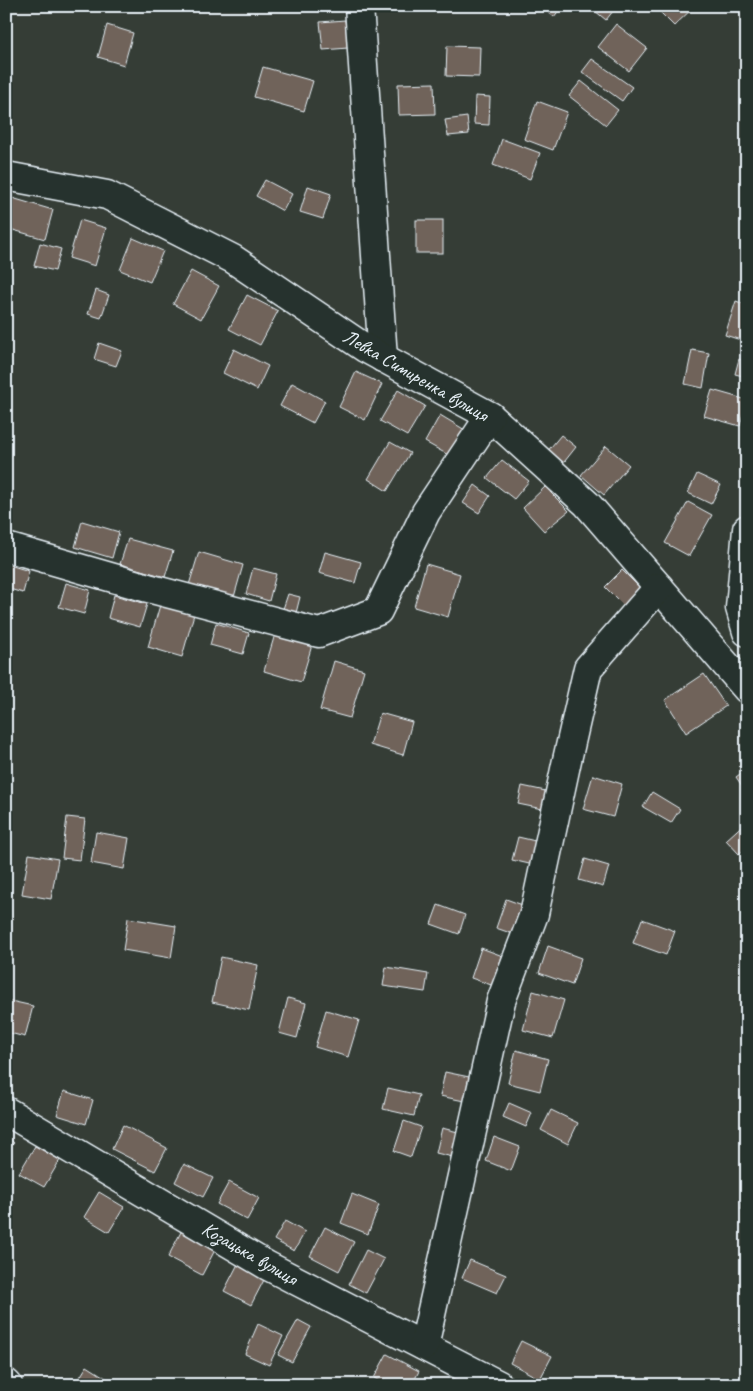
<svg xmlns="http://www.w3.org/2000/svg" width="753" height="1391" font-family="Caveat,sans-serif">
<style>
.building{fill:#70645a;stroke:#e8f1f8}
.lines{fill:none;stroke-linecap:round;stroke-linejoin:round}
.minor-casing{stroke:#e8f1f8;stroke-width:31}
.minor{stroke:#26332d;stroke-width:28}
.labels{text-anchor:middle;stroke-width:4;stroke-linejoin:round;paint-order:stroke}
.street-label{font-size:20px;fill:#e8f1f8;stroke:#26332d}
</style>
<rect width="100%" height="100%" fill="#353d36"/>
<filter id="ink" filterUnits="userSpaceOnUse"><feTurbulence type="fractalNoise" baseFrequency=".02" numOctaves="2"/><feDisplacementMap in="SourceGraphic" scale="10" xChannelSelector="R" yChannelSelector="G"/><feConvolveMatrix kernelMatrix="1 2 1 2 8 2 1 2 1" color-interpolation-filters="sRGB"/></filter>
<g filter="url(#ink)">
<g class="building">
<path d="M541,6H562L554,17Z"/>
<path d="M589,6H617L606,20Z"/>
<path d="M654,6H695L674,26Z"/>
<path d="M345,20L348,48L323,50L320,22Z"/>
<path d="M616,24L647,48L629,71L598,47Z"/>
<path d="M107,25L133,33L124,65L98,57Z"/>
<path d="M447,46L480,47L479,77L446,76Z"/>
<path d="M592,59L632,87L622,101L582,72Z"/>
<path d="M263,67L313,81L304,111L254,97Z"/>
<path d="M581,81L618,110L606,125L569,96Z"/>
<path d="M434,83L435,114L399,115L398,84Z"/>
<path d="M475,96L490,97L489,125L474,124Z"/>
<path d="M537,101L567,112L553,150L524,139Z"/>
<path d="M467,117L469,134L448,136L445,120Z"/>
<path d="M502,139L540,153L530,179L493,165Z"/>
<path d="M265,180L292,194L283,211L256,196Z"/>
<path d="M308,186L331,194L323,219L300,212Z"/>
<path d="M12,198L53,210L45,239L6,228V219Z"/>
<path d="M80,220L106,228L95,266L69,258Z"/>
<rect x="416" y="220" width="27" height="33"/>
<path d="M133,238L163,251L150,282L120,270Z"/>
<path d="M40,243L61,249L55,271L34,266Z"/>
<path d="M191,271L219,286L201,319L173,304Z"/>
<path d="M96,290L109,295L101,318L88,314Z"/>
<path d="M247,295L278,311L260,345L229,329Z"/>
<path d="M736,301L747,305V342L725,335Z"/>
<path d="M99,343L122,351L116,366L94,359Z"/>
<path d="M234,349L268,366L257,390L223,373Z"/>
<path d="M692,350L709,353L703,388L685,384Z"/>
<path d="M739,359L747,361V377L735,374Z"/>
<path d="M356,372L382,384L365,420L339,407Z"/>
<path d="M292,383L325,401L313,423L280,406Z"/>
<path d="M398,390L425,406L407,436L380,421Z"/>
<path d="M712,390L747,400L740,426L704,416Z"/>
<path d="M440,415L465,430L450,456L425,442Z"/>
<path d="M561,435L576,447L561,466L546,453Z"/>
<path d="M390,442L410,453L387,491L368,479Z"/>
<path d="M606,446L629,465L604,495L581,475Z"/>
<path d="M502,460L529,481L514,499L487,478Z"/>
<path d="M697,474L721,485L711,504L688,493Z"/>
<path d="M475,485L490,496L479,513L463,503Z"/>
<path d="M545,487L569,511L544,531L523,508Z"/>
<path d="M688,502L712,515L689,556L665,543Z"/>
<path d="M82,521L119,532L112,558L75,547Z"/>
<path d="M128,539L173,551L165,577L120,564Z"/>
<path d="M199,552L243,565L234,597L189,585Z"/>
<path d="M325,552L361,562L355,583L319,573Z"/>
<path d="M6,564L29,571L23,593L6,588Z"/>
<path d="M426,564L460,574L448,617L414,607Z"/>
<path d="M253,568L276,574L269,601L246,594Z"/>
<path d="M622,570L643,591L626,608L605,587Z"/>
<path d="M66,583L90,590L84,614L59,607Z"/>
<path d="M288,594L300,597L296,613L283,609Z"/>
<path d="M114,595L147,604L140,627L108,618Z"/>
<path d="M160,605L194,614L182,657L148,647Z"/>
<path d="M216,623L249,633L243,654L210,645Z"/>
<path d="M275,634L312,645L301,682L264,671Z"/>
<path d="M334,661L364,670L350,718L320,710Z"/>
<path d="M704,674L726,706L686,733L665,700Z"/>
<path d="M380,713L412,722L403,755L370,745Z"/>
<path d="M747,769V793L736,777Z"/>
<path d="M593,775L622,784L613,817L583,809Z"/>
<path d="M522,786L555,793L552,811L518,804Z"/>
<path d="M652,792L680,809L671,823L643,807Z"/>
<path d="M67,817L85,819L80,860L62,858Z"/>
<path d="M747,821V847L739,854L726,840Z"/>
<path d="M96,832L129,838L124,869L91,863Z"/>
<path d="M518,837L544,843L538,866L512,860Z"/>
<path d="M29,854L58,859L51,899L22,894Z"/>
<path d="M585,859L609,866L603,887L579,880Z"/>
<path d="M506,899L528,907L519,936L496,928Z"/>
<path d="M438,905L465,915L459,934L431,924Z"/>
<path d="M128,918L176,926L171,958L123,950Z"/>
<path d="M642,919L675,931L666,955L633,943Z"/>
<path d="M548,946L581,958L572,985L539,973Z"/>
<path d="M481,948L511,959L500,988L471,978Z"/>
<path d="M221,957L258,965L249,1010L212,1002Z"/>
<path d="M386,967L428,974L425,992L383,986Z"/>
<path d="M533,991L564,1000L553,1038L523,1030Z"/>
<path d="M288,998L306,1003L297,1038L279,1033Z"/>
<path d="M6,1000L33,1006L25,1037L6,1032Z"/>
<path d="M326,1010L359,1020L348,1057L315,1047Z"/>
<path d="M516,1050L548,1059L540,1091L508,1083Z"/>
<path d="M445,1072L474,1078L469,1102L440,1096Z"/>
<path d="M388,1088L419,1095L414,1116L383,1109Z"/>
<path d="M64,1091L93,1100L86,1124L57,1115Z"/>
<path d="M509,1103L532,1113L526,1127L503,1117Z"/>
<path d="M551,1110L578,1123L568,1144L541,1130Z"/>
<path d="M404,1121L421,1127L411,1157L394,1151Z"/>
<path d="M123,1125L167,1148L155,1171L112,1149Z"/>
<path d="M442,1128L462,1133L457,1158L436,1153Z"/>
<path d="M6,1135L14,1143L6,1150Z"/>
<path d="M494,1137L520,1147L511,1171L486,1161Z"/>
<path d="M35,1146L60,1160L44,1187L19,1173Z"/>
<path d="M747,1163V1210L741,1209Z"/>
<path d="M184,1164L213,1178L203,1197L175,1182Z"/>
<path d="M229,1182L259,1198L247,1220L217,1204Z"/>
<path d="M99,1192L124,1207L109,1232L84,1217Z"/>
<path d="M352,1194L379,1205L368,1234L341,1223Z"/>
<path d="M285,1221L305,1232L294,1251L274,1240Z"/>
<path d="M325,1227L354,1242L339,1271L310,1256Z"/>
<path d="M182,1230L216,1248L202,1275L168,1257Z"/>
<path d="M366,1250L384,1259L366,1293L349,1284Z"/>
<path d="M470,1260L506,1275L497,1293L462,1278Z"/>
<path d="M238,1264L265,1278L251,1305L224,1291Z"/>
<path d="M298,1320L311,1327L292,1362L278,1355Z"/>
<path d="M258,1324L283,1336L269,1365L245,1354Z"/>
<path d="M521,1341L552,1356L540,1379L510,1363Z"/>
<path d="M387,1354L419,1371L412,1385H387L374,1378Z"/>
<path d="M87,1366L114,1383L113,1385H75Z"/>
</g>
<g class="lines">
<g class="minor-casing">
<g id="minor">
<path d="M359,6L383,358"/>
<path d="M6,176L107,195L233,259L365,348L490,416L587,504L747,689"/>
<path d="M747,529L740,608L747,632"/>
<path d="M6,547L148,588L319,633L378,611L426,512L490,416"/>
<path d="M6,1111L268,1266L499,1385"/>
<path d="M424,1346L501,1001L534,914L567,760L588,668L659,587"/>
<path d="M6,1383L8,1385"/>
</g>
</g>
<use href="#minor" class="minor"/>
</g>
</g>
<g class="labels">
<g class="street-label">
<text transform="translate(416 375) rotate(30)" y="7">Левка Симиренка вулиця</text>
<text transform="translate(250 1253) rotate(30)" y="7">Козацька вулиця</text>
</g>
</g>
<rect width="753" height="1391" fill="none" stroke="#26332d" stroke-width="25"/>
<rect x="12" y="12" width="728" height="1366" fill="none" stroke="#e8f1f8" stroke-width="2" filter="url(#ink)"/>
</svg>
